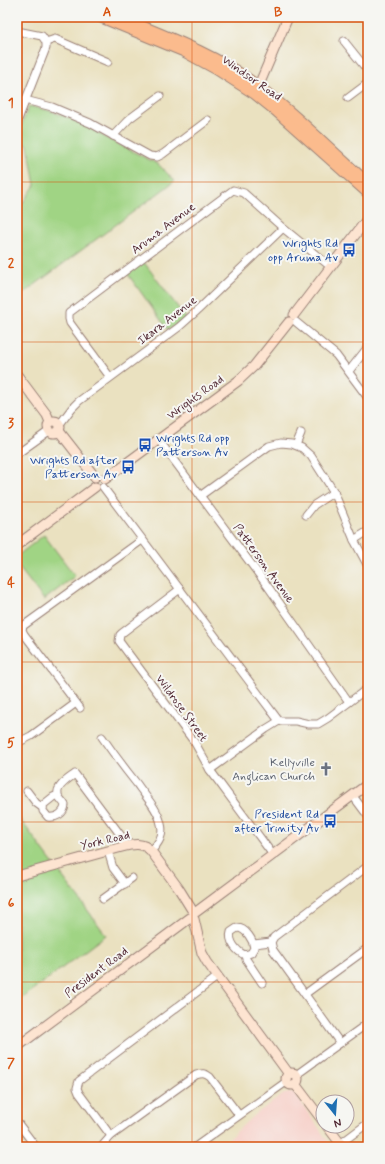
<svg xmlns="http://www.w3.org/2000/svg" width="385" height="1164" font-family="Mynerve,sans-serif">
<style>
.built{fill:#f7d0c9}
.green{fill:#a0d484;stroke:#757a58}
.lines{fill:none;stroke-linecap:round;stroke-linejoin:round}
.street-casing{stroke:#9a8076;stroke-width:9}
.secondary-casing{stroke:#9a8076;stroke-width:11}
.primary-casing{stroke:#9a8076;stroke-width:12}
.street{stroke:#fff;stroke-width:7}
.secondary{stroke:#fde4d1;stroke-width:9}
.primary{stroke:#fbbb8d;stroke-width:10}
.grid{fill:none;stroke:#d8530f;stroke-width:1;stroke-opacity:0.55}
.labels{text-anchor:middle;stroke-width:4;stroke-linejoin:round;paint-order:stroke}
.street-label{font-size:12px;fill:#4a1f2b;stroke:#f6f6f2}
.transit-label{font-size:12px;fill:#164399;stroke:#f6f6f2;text-anchor:end}
.worship-label{font-size:12px;fill:#5b616d;stroke:#f6f6f2;text-anchor:end}
.neatline{fill:none;stroke:#d8530f;stroke-width:1.5}
.grid-label{font-size:13px;text-anchor:middle;font-weight:bold;fill:#d8530f}
</style>
<rect width="100%" height="100%" fill="#f6f6f2"/>
<filter id="ink" filterUnits="userSpaceOnUse"><feTurbulence type="fractalNoise" baseFrequency=".025" numOctaves="2"/><feDisplacementMap in="SourceGraphic" scale="8" xChannelSelector="R" yChannelSelector="G"/><feConvolveMatrix kernelMatrix="1 2 1 2 8 2 1 2 1" color-interpolation-filters="sRGB"/></filter>
<filter id="wash" filterUnits="userSpaceOnUse"><feTurbulence type="fractalNoise" baseFrequency=".012" numOctaves="4" result="noise"/><feDisplacementMap in="SourceGraphic" scale="16" xChannelSelector="R" yChannelSelector="G"/><feGaussianBlur stdDeviation="0.9" result="paint"/><feColorMatrix in="noise" values="0 0 0 0 0 0 0 0 0 0 0 0 0 0 0 0 0 1.4 0 .05"/><feComposite in="paint" operator="in"/></filter>
<g filter="url(#wash)">
<rect width="100%" height="100%" fill="#eae1c0"/>
<path class="built" d="M294,1092L332,1147H220L253,1116L284,1094Z"/>
<g class="green">
<path d="M29,106L51,111L84,124L108,139L158,164L175,181L17,298V212L35,185L28,145L17,142V136Z"/>
<path d="M143,261L186,318L168,330L127,273Z"/>
<path d="M44,535L75,576L44,600L17,565V556Z"/>
<path d="M17,815L106,935L17,1002Z"/>
</g>
</g>
<g filter="url(#ink)">
<g class="lines">
<g class="street-casing">
<g id="street">
<path d="M17,31L42,36L46,42"/>
<path d="M344,41L368,71"/>
<path d="M46,42L55,39L108,62"/>
<path d="M348,98L368,83"/>
<path d="M25,100L52,107L90,123L150,156L157,157L163,154L208,120"/>
<path d="M17,122L46,48V42"/>
<path d="M113,136L129,119L160,96"/>
<path d="M296,322L336,355L368,398"/>
<path d="M349,371L368,347"/>
<path d="M110,377L70,323L69,319V313L233,190L244,193L283,228L331,267"/>
<path d="M60,424L72,408L79,401L179,327L198,310L283,228"/>
<path d="M158,439L269,588L349,702"/>
<path d="M296,445L301,433"/>
<path d="M17,454L49,431"/>
<path d="M103,487L279,721"/>
<path d="M200,496L269,446L281,443L292,444L302,448L311,456L334,492L354,540L368,566"/>
<path d="M306,515L314,505L334,492"/>
<path d="M354,540L368,531"/>
<path d="M180,589L122,633L120,635L119,641L195,743L210,770L273,855"/>
<path d="M80,708L24,634L22,630L23,626L142,540"/>
<path d="M102,737C113,753 125,769 137,784C145,796 158,809 161,824C164,835 159,843 151,851"/>
<path d="M17,743L31,736L76,703"/>
<path d="M210,770L266,729L279,721H296L309,724H318L328,718L368,688"/>
<path d="M27,791L36,803L43,808"/>
<path d="M58,795L53,797L43,805V811L48,817C56,818 64,814 65,805C63,801 58,798 58,794C56,786 70,778 75,774L122,837L125,846"/>
<path d="M353,796L368,816"/>
<path d="M108,851L113,868L125,884"/>
<path d="M103,899L132,878"/>
<path d="M237,928C246,928 253,940 254,948L251,953L245,955C237,952 228,941 231,932Z"/>
<path d="M254,944L271,942"/>
<path d="M245,955L246,959L262,983"/>
<path d="M305,994L368,948"/>
<path d="M340,1043L273,950L271,942L274,937L368,866"/>
<path d="M296,1075L368,1023"/>
<path d="M17,1122L36,1147"/>
<path d="M111,1136L79,1093L77,1088L79,1081L217,977"/>
<path d="M340,1144L368,1123"/>
<path d="M103,1145L111,1136L196,1075C202,1073 205,1073 210,1077L239,1115"/>
<path d="M195,1147L286,1082"/>
</g>
</g>
<g class="secondary-casing">
<g id="secondary">
<path d="M256,92L288,17"/>
<path d="M294,315L368,218"/>
<path d="M17,375L47,415L50,422"/>
<circle cx="54" cy="427" r="6"/>
<path d="M59,431L95,477"/>
<path d="M105,479L238,381L254,366L289,322"/>
<path d="M17,545L95,487"/>
<path d="M17,876L122,847C133,844 143,842 151,851L179,889L192,910"/>
<path d="M196,912L368,784"/>
<path d="M194,919L202,953L207,962L289,1074"/>
<path d="M17,1047L190,918"/>
<circle cx="292" cy="1079" r="6"/>
<path d="M295,1084L323,1121"/>
<path d="M327,1126L343,1147"/>
</g>
</g>
<g class="primary-casing">
<g id="primary">
<path d="M100,17L185,52L216,69L255,94L275,110L368,193"/>
<path d="M120,17C165,36 212,53 251,81C293,111 329,149 368,183"/>
</g>
</g>
<use href="#street" class="street"/>
<use href="#secondary" class="secondary"/>
<use href="#primary" class="primary"/>
</g>
</g>
<path class="grid" d="M192,17V1147M17,182H368M17,342H368M17,502H368M17,662H368M17,822H368M17,982H368"/>
<defs>
<g id="bus-bare" transform="scale(1.08)"><path d="M-5-6H5V4H4V6H2V4H-2V6H-4V4H-5ZM-3.5-4V0h7V-4ZM-3.5 1.2v1.5H-2V1.2ZM2 1.2v1.5H3.5V1.2Z" fill="#1a4fb4" stroke="#f6f6f2" stroke-width="2.5" paint-order="stroke"/></g>
<g id="church-bare" transform="scale(1.08)"><path d="M-1.2-6h2.4v3.5h3.3v2.4h-3.3V6h-2.4V-.1h-3.3v-2.4h3.3Z" fill="#6b7280" stroke="#f6f6f2" stroke-width="2.5" paint-order="stroke"/></g>
</defs>
<g fill-rule="evenodd">
<use href="#bus-bare" x="349" y="250"/>
<use href="#bus-bare" x="145" y="445"/>
<use href="#bus-bare" x="128" y="467"/>
<use href="#church-bare" x="326" y="769"/>
<use href="#bus-bare" x="330" y="821"/>
</g>
<g class="labels">
<g class="street-label">
<text transform="translate(252 78) rotate(35)" y="4">Windsor Road</text>
<text transform="translate(163 228) rotate(-37)" y="4">Aruma Avenue</text>
<text transform="translate(167 320) rotate(-38)" y="4">Ikara Avenue</text>
<text transform="translate(195 397) rotate(-36)" y="4">Wrights Road</text>
<text transform="translate(264 563) rotate(54)" y="4">Patterson Avenue</text>
<text transform="translate(182 708) rotate(54)" y="4">Wildrose Street</text>
<text transform="translate(105 840) rotate(-13)" y="4">York Road</text>
<text transform="translate(96 972) rotate(-37)" y="4">President Road</text>
</g>
<g class="transit-label">
<text x="338" y="247">Wrights Rd<tspan x="338" dy="14">opp Aruma Av</tspan></text>
<text x="156" y="442" text-anchor="start">Wrights Rd opp<tspan x="156" dy="14">Patterson Av</tspan></text>
<text x="117" y="464">Wrights Rd after<tspan x="117" dy="14">Patterson Av</tspan></text>
<text x="319" y="818">President Rd<tspan x="319" dy="14">after Trinity Av</tspan></text>
</g>
<g class="worship-label">
<text x="315" y="766">Kellyville<tspan x="315" dy="14">Anglican Church</tspan></text>
</g>
</g>
<rect width="385" height="1164" fill="none" stroke="#f6f6f2" stroke-width="44"/>
<g transform="translate(335 1114) rotate(163)"><circle r="19" fill="#f6f6f2" stroke="#b1a0a2"/>
<path d="M0-3L7 15L0 10L-7 15Z" fill="#1f6fb2"/>
<text y="-6" font-size="11" font-weight="bold" text-anchor="middle" fill="#4a1f2b">N</text>
</g>
<rect x="22" y="22" width="341" height="1120" class="neatline"/>
<g class="grid-label">
<text x="107" y="16">A</text>
<text x="278" y="16">B</text>
<text x="11" y="107">1</text>
<text x="11" y="267">2</text>
<text x="11" y="427">3</text>
<text x="11" y="587">4</text>
<text x="11" y="747">5</text>
<text x="11" y="907">6</text>
<text x="11" y="1067">7</text>
</g>
</svg>
